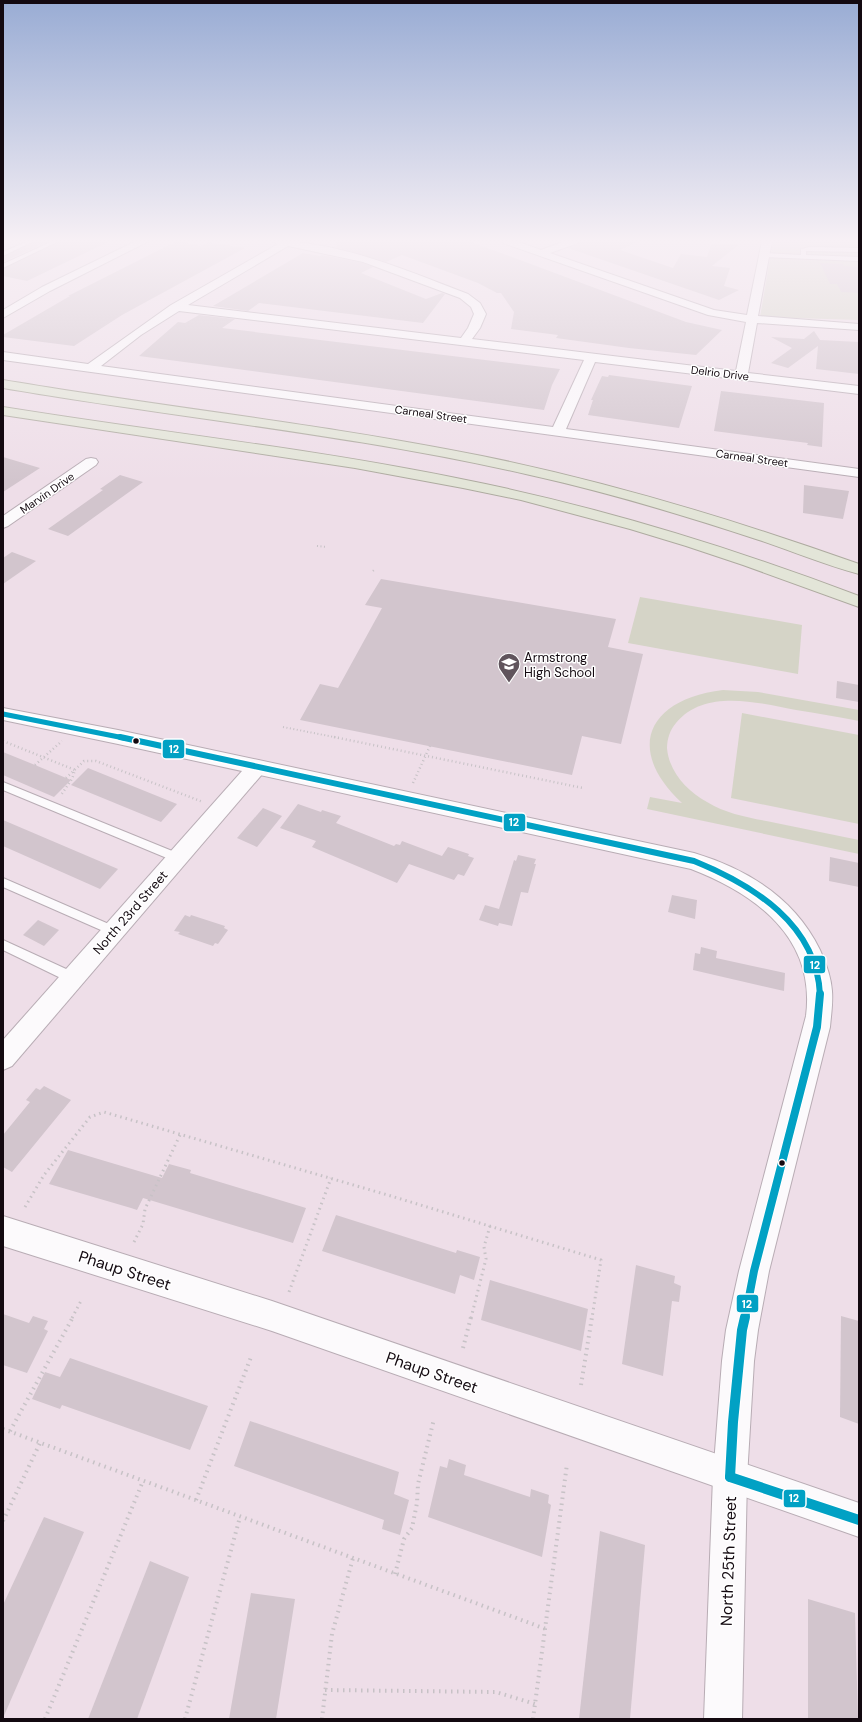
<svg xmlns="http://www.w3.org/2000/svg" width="862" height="1722" font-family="'DM Sans',sans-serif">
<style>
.green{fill:#d5d4c7}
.building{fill:#d2c5cd}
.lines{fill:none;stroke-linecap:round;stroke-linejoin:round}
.service-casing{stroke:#b8acb4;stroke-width:2}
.minor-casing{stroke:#b8acb4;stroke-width:2}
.tertiary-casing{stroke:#b8acb4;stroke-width:2}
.motorway-casing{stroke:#aeaba0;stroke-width:2}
.path-far3{stroke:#c7c2c6;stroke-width:2;stroke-dasharray:1 2.5;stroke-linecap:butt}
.path-far2{stroke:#c7c2c6;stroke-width:2.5;stroke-dasharray:1 3;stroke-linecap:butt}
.path-far1{stroke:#c7c2c6;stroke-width:3;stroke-dasharray:1.5 4;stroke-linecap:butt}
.path{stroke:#c7c2c6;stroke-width:4;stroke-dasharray:1.5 4.5;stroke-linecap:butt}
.service{fill:#fcfafc;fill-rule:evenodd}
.minor{fill:#fcfafc;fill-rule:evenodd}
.tertiary{fill:#fcfafc;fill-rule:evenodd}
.motorway{fill:#e3e5d8;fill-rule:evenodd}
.bus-1-far3-casing{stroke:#fff;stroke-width:8}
.bus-1-far2-casing{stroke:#fff;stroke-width:9}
.bus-1-far1-casing{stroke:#fff;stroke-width:10}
.bus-1-casing{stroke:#fff;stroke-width:12}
.bus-1-far3{stroke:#01a1c4;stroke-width:5}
.bus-1-far2{stroke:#01a1c4;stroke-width:6}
.bus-1-far1{stroke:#01a1c4;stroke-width:8}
.bus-1{stroke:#01a1c4;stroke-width:10}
.bus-dot{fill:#130910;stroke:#fff;stroke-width:1.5}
.labels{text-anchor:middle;stroke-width:3;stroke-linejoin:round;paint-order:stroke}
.far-street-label{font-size:11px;fill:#130910;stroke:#fff}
.poi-label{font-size:13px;fill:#130910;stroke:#fff;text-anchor:start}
.street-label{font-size:13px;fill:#130910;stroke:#fff}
.near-street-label{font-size:16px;fill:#130910;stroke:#fff}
.line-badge{stroke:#fff;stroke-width:1.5}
.badge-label{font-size:11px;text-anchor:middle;font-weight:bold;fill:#fff}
</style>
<rect width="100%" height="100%" fill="#eedee8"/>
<g class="green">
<path d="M773,241H859V320L760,317Z"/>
<path d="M640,597L802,625L798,674L628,643Z"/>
<path d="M723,690L758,692L859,710V721C838,717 817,713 796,710C759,703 705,688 676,723C670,730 667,739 667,748C669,772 687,791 707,802C728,815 752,818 776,823C804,829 831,834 859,840V854L647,809L650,797L682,803C624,749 648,699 723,690Z"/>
<path d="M742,713L859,735V824L731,798Z"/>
</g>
<g class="building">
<path d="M35,241H49L3,262V257Z"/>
<path d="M60,241H110L27,281L3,276V269Z"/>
<path d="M177,241L201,246L208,242L245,248L122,315L74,346L3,337V335L70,296H68Z"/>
<path d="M337,241H469L686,322L722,330L696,355L629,348L556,338L558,335L511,329L514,312L501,293H497L478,283L402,255L386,262L336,247Z"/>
<path d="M581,241H639L620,250L673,268L681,254L707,257L712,243L738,245L712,266L730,268L724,286L739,290L719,300L568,248L578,244Z"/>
<path d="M303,253L320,256L322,255L363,263L373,267L361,273L426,299L442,293L445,294L423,323L259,303L248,311L213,306Z"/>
<path d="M820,263L843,264L844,266L859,267V293L841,292L837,284H830Z"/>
<path d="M199,315L235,319L222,328L560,369L552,385L544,410L139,356L178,322L185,323Z"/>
<path d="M814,331L820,340L859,342V374L816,369L818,346L788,368L771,363L792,348L771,337L804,339Z"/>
<path d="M609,375L692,386L679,428L588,415L593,400H591L602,376L608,377Z"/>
<path d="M721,391L824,403L822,447L807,445L808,443L714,431Z"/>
<path d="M3,457L40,468L3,492Z"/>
<path d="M120,475L143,482L68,536L48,529L103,490L100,489Z"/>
<path d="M804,485L849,491L843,519L803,513Z"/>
<path d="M12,552L36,561L3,584V558Z"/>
<path d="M381,579L616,619L608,647L643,654L621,744L582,736L572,775L300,720L320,684L338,688L382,608L365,605Z"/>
<path d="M837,681L859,685V702L836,698Z"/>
<path d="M3,752L35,765L71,780L54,797L3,775Z"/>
<path d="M88,768L177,804L161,822L71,785Z"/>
<path d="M298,804L321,812L322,810L341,816L336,823L394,846L396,844L400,845L402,841L442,856L448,847L469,854L468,856L474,858L464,876L458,874L454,880L409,864L397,883L312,847L316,841L280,828Z"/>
<path d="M263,808L282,816L257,847L237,838Z"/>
<path d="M3,820L118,869L100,889L3,846Z"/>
<path d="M518,855L536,859L534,864H536L528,893L521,892L512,926L499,923L498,926L479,920L485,905L499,909L514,860L516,861Z"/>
<path d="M830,857L859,863V887L829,881Z"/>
<path d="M672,895L697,900L695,919L668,912Z"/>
<path d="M185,915L190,917L191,915L225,926L224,928L228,930L218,944L215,943L213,946L178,934L180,932L174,931Z"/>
<path d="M38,920L59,930L44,946L23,935Z"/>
<path d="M701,947L717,951L716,958L785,973L784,991L693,970L695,953L700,954Z"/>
<path d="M44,1086L71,1100L12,1172L3,1167V1135L30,1102L26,1100L36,1088L40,1090Z"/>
<path d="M68,1150L162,1178L169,1164L191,1170L190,1173L306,1208L293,1243L143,1198L137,1210L131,1208L49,1184Z"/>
<path d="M336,1215L456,1253L457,1250L480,1257L474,1280L460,1275L455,1294L322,1251Z"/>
<path d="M636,1265L675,1276L674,1283L681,1286L679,1302L672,1301L663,1376L622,1364Z"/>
<path d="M490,1280L588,1309L581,1351L481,1320Z"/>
<path d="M3,1314L29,1323L33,1316L48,1321L44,1329L48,1331L27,1373L3,1365Z"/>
<path d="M841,1316L859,1321V1424L840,1417Z"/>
<path d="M70,1358L208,1406L190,1450L62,1405L60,1409L32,1399L45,1372L60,1377Z"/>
<path d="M250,1421L399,1472L394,1494L409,1500L400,1535L382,1529L384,1520L234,1466Z"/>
<path d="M449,1459L466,1465L464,1475L530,1497L531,1489L549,1495L548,1503L551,1505L542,1557L428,1517L440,1466L447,1468Z"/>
<path d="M44,1517L84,1532L3,1718V1605Z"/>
<path d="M600,1531L645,1545L630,1719H579Z"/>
<path d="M150,1561L189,1577L137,1719H88Z"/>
<path d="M251,1593L295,1599L276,1719H229Z"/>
<path d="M808,1599L855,1613L858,1719H808Z"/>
</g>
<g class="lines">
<g class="service-casing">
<g id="service">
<path d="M28,241H34L3,256V252Z"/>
<path d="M53,241H59L3,268V264Z"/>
<path d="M810,247L859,248V252L806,251V255L859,257V261L764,257L761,255L764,253L801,255V249Z"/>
<path d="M3,782L182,855L183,858L182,861L178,862L174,861L3,790Z"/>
<path d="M3,878L118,928L120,931L118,934L114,936L110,934L3,887Z"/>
<path d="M3,940L77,974L79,978L77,982L73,983L69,982L3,950Z"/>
</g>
</g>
<g class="minor-casing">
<g id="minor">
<path d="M136,241H149L50,291L3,318V310L42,287Z"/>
<path d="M272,241C340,241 405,270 468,294L480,303L486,314L480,328L472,339L736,371L746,322L708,315L503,243L501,241H516L541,250L565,241H580L578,243L550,253L714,310L747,315L762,241H772L758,316L859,324V330L757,323L748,373L859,386V394L595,362L566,429L859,469V477L3,360V352L88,364L171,305L278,244ZM288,246L363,262L460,298L471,307L474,314L468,328L461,338L188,305ZM179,311L584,360L553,427L101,366L141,335Z"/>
<path d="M91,458L96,459L98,462L96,465L8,526L3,528V516L86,459Z"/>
<path d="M257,760L264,762L267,767L264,772L12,1066L3,1070V1040L250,762Z"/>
<path d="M3,1216L272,1301L859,1503V1537L272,1331L3,1246Z"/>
</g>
</g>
<g class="tertiary-casing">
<path id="tertiary" d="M3,708L118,730L694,853C747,869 795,898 820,950C826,963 831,977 832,991C833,1003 831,1015 830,1027L769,1271L758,1330L754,1361L747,1477L742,1719H704L713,1477L722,1361L726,1330L739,1271L806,1016C816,938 756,894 691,869L118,744L3,720Z"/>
</g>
<g class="motorway-casing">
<g id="motorway">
<path d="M3,380C162,407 324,424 482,456C610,482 735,520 859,564V574C825,565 792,551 759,540C683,515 607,492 530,475C356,435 178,418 3,388Z"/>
<path d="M3,407C156,432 310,448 461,479C597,506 730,547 859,596V607L743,565L686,546L630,529L521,500L463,488L355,468L3,415Z"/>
</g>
</g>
<g class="path-far3">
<path d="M317,546L327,547"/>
<path d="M373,571L375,569"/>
<path d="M283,727L339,738"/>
</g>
<g class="path-far2">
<path d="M334,737L583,788"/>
<path d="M3,741L75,770L72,779L61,795"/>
<path d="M35,765L62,741"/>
<path d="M66,778L84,761H96L203,802"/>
<path d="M413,783L430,746"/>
</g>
<g class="path-far1">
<path d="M25,1207L44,1175L90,1117L104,1112L391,1196L601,1260L592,1318"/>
<path d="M134,1242L143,1224L145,1209L180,1135"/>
<path d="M289,1292L331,1178"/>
<path d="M72,1318L82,1299"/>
<path d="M471,1318L486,1259L484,1247L490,1226"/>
</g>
<g class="path">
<path d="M463,1348L471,1317"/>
<path d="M581,1385L592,1317"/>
<path d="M3,1429L546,1629"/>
<path d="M10,1431L73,1317"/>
<path d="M196,1500L251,1357"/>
<path d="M3,1521L40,1443"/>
<path d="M395,1574L404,1539L412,1528L417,1503L418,1484L434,1419"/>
<path d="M325,1690L496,1692L535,1704"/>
<path d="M45,1719L143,1481"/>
<path d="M185,1719L240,1517"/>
<path d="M322,1719L332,1634L353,1558"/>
<path d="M533,1719L567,1464"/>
</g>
<use href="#service" class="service"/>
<use href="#minor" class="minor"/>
<use href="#tertiary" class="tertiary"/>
<use href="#motorway" class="motorway"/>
<g class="bus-1-far3-casing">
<path id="bus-1-far3" d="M3,714L124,738"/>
</g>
<g class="bus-1-far2-casing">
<path id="bus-1-far2" d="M120,737L694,861C753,885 817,924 820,995"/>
</g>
<g class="bus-1-far1-casing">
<path id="bus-1-far1" d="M745,1318L754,1271L817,1027L820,994"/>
</g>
<g class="bus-1-casing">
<g id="bus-1">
<path d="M730,1477L733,1422L742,1330L745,1317"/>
<path d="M730,1477L859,1520"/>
</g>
</g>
<use href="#bus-1-far3" class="bus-1-far3"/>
<use href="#bus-1-far2" class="bus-1-far2"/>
<use href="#bus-1-far1" class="bus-1-far1"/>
<use href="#bus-1" class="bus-1"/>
</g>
<linearGradient id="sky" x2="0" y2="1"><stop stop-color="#99acd4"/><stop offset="0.5" stop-color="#f7f0f5"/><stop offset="1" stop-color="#f7f0f5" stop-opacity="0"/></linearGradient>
<rect width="862" height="482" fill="url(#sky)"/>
<defs>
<g id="school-pin" transform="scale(1.15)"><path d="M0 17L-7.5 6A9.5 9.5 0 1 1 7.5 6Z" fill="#60545c" stroke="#fff"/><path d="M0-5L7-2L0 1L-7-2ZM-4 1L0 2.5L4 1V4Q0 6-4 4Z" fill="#fff"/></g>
</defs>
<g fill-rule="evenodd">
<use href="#school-pin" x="509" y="664"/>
</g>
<g class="bus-dot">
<circle cx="136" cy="741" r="3.5"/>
<circle cx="782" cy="1163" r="3.5"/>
</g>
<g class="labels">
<g class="far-street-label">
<text transform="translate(720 373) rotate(7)" y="4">Delrio Drive</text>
<text transform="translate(431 414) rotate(8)" y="4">Carneal Street</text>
<text transform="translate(752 458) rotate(8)" y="4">Carneal Street</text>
<text transform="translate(47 493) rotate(-35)" y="4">Marvin Drive</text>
</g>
<g class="poi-label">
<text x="524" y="662">Armstrong<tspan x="524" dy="15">High School</tspan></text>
</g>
<g class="street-label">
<text transform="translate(130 912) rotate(-49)" y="5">North 23rd Street</text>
</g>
<g class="near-street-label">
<text transform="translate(125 1270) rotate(18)" y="6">Phaup Street</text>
<text transform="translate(432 1372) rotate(19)" y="6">Phaup Street</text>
<text transform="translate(728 1561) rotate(-88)" y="6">North 25th Street</text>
</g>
</g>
<g class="line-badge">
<rect x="162" y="739" width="23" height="20" rx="4" fill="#01a1c4"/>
<rect x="503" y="813" width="23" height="19" rx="4" fill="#01a1c4"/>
<rect x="803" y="955" width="23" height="19" rx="4" fill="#01a1c4"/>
<rect x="736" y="1294" width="23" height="19" rx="4" fill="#01a1c4"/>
<rect x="783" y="1489" width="23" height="19" rx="4" fill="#01a1c4"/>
</g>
<g class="badge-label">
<text x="174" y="753">12</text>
<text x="514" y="826">12</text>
<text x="815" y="969">12</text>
<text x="747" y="1308">12</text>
<text x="794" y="1502">12</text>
</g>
<rect width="862" height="1722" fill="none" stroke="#130910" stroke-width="8"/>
</svg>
